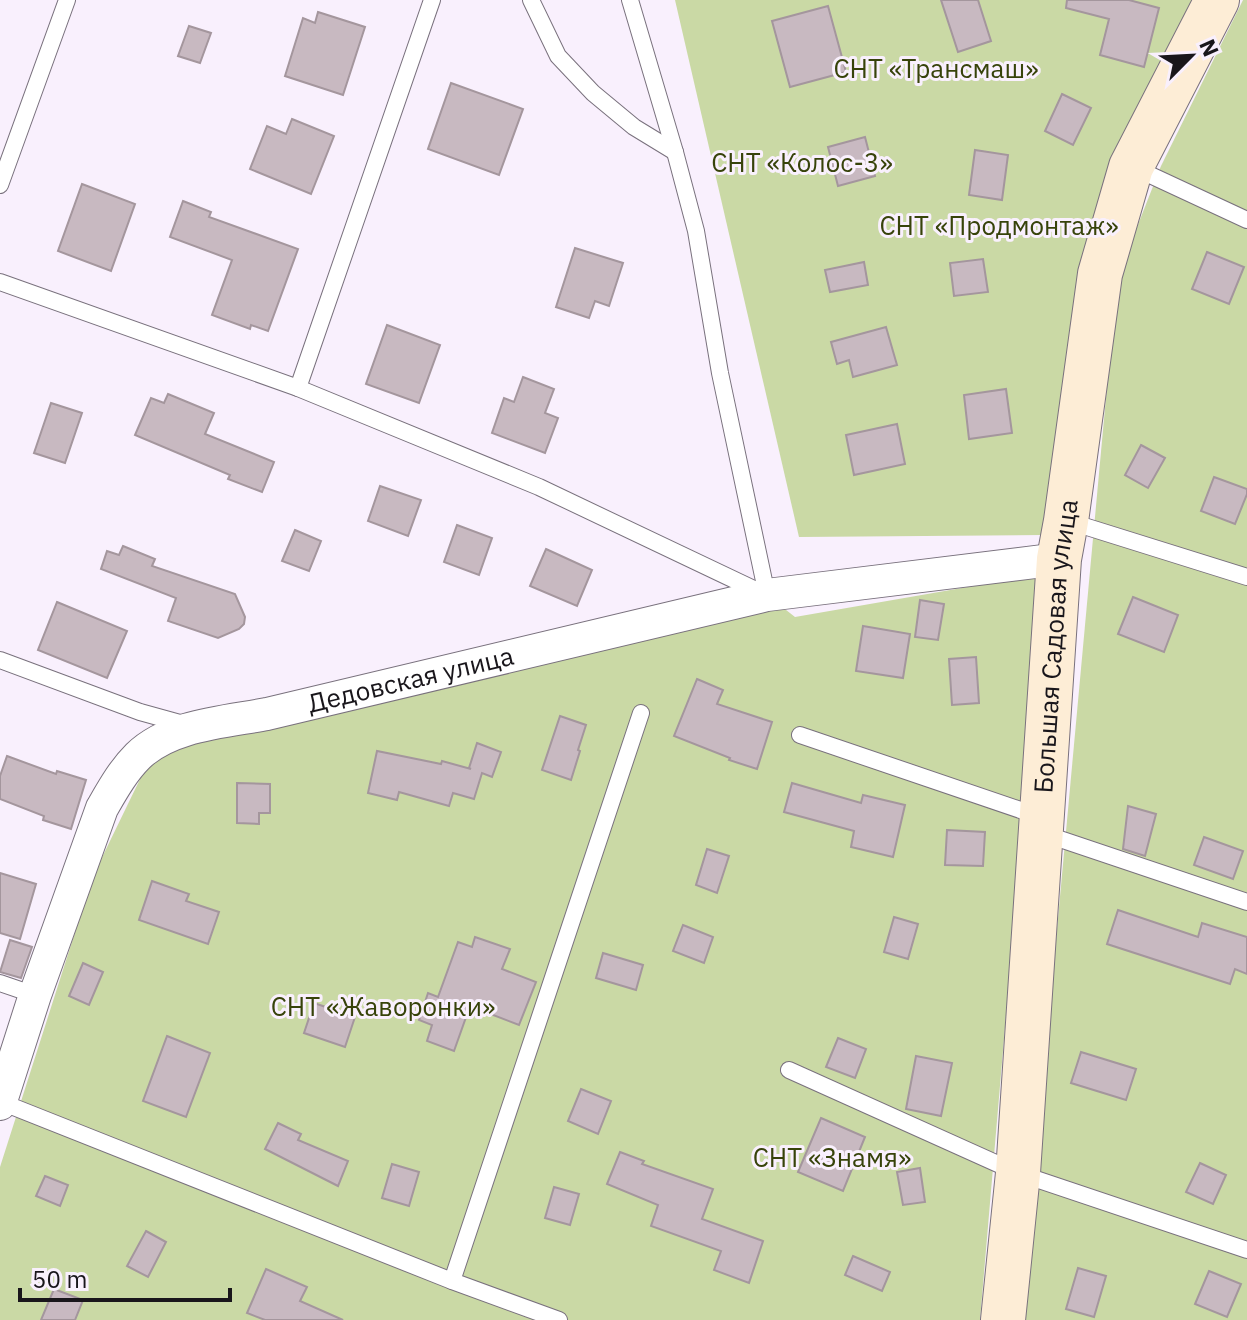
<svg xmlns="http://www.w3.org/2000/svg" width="1247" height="1320" font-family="'IBM Plex Sans',sans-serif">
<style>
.green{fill:#cad9a5}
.building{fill:#c8b9c1;stroke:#a4969d;stroke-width:2}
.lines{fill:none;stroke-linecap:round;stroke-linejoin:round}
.lane-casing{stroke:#79717d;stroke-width:18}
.street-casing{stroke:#79717d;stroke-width:34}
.secondary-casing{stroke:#79717d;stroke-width:46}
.lane{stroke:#fff;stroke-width:16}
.street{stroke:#fff;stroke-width:32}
.secondary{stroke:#fdedd6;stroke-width:44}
.labels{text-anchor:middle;stroke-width:6;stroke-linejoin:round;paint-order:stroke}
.park-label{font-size:26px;fill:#37430a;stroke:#f9f0fd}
.street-label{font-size:26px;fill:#19161b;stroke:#f9f0fd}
</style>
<rect width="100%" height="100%" fill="#f9f0fd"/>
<g class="green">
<path d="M675,0H1196L1042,535L799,537Z"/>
<path d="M1243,0H1247V1320H1021L1117,278L1161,166Z"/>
<path d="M1037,575L1026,781L980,1320H0V1167L93,876L159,740L767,595L795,617Z"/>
</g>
<g class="building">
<path d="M941,0H978L991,41L958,52Z"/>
<path d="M1067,0H1129L1159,8L1144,67L1100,55L1109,19L1066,8Z"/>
<path d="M828,6L846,72L790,87L772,21Z"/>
<path d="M318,12L365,27L343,95L285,76L303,18L315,23Z"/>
<path d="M189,26L211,33L200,63L178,56Z"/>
<path d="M451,83L523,109L499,175L428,149Z"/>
<path d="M1062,94L1091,108L1073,145L1045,131Z"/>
<path d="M292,119L334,136L311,194L250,169L267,126L286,134Z"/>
<path d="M865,137L875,176L838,186L828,147Z"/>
<path d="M975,150L1008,155L1002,200L969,195Z"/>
<path d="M82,184L135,204L111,271L58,251Z"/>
<path d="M183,201L211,212L209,217L298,249L268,331L251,325L250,329L212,315L232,260L170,237Z"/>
<path d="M575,248L623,263L609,306L595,301L589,318L556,307Z"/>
<path d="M1207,252L1244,267L1229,304L1192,289Z"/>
<path d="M983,259L988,292L954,296L950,263Z"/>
<path d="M864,262L868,285L830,292L825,270Z"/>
<path d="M387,325L440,345L419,403L366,384Z"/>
<path d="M886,327L897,365L853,377L849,360L837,364L831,342Z"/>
<path d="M523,377L554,389L545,413L558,418L545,453L492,433L504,398L514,402Z"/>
<path d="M1006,389L1012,433L969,439L964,395Z"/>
<path d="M168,394L214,413L205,434L274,462L262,492L228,479L230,475L135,435L151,398L164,403Z"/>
<path d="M51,403L82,413L65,463L34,453Z"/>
<path d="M897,424L905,464L854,475L846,435Z"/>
<path d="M1141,445L1165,458L1148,488L1125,475Z"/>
<path d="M1214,477L1247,489V494L1235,524L1201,511Z"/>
<path d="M380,486L421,500L408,536L368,521Z"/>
<path d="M457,525L492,538L479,575L444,562Z"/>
<path d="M295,530L321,541L309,571L282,561Z"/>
<path d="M123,546L155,559L152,566L235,594L245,617L244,624L239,629L218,638L168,621L176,598L101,569L107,551L119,555Z"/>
<path d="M546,549L592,570L577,606L530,586Z"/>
<path d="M1133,597L1178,615L1164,652L1118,634Z"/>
<path d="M920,600L944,604L938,640L915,637Z"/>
<path d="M57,602L127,631L107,678L38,650Z"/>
<path d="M863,626L910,634L903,678L856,671Z"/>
<path d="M976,657L979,703L952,705L949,659Z"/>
<path d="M697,679L723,690L717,704L772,722L757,769L729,760L730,758L674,736Z"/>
<path d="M560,716L586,725L578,750L580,751L571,780L542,770Z"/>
<path d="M477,743L501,752L492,777L482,773L474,799L453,793L449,806L399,792L397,800L368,793L377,751L441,764L442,761L471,769L469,768Z"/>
<path d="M7,756L56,774L57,771L86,780L71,829L43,820L44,816L0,799V776Z"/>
<path d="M237,783L270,784V813H259V824L237,823Z"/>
<path d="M792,783L861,803L863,795L905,805L893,857L851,847L854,831L784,812Z"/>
<path d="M1128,806L1156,814L1145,856L1123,849Z"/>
<path d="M947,830L985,832L983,866L945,865Z"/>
<path d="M1204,837L1243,851L1233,879L1194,865Z"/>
<path d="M707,849L729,856L717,893L696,885Z"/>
<path d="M0,873L36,884L20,939L0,933Z"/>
<path d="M152,881L189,894L186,901L219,912L208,944L139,920Z"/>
<path d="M1118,910L1198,937L1202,923L1247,937V974L1235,969L1230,984L1107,944Z"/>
<path d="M894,917L918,924L908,959L884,952Z"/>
<path d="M683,925L713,937L704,963L673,951Z"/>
<path d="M475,937L510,949L502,969L536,982L519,1025L470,1006L454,1051L427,1041L432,1025L419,1020L428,993L438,997L458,942L472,947Z"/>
<path d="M10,940L32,947L21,978L0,972Z"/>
<path d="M603,953L643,965L636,990L596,978Z"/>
<path d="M83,963L103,972L89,1005L69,996Z"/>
<path d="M314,1003L355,1017L345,1047L304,1033Z"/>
<path d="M167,1036L210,1053L186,1117L143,1101Z"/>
<path d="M838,1038L866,1049L855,1078L826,1067Z"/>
<path d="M1081,1052L1136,1069L1126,1100L1071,1083Z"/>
<path d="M916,1056L952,1063L941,1116L906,1109Z"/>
<path d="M581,1089L611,1101L598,1134L568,1121Z"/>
<path d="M821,1118L865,1137L843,1191L798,1172Z"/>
<path d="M278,1123L301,1134L298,1140L348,1161L338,1186L265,1149Z"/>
<path d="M620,1152L644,1161L642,1164L713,1189L702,1219L763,1241L749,1283L714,1270L721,1251L651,1226L658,1205L607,1184Z"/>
<path d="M1200,1163L1226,1175L1213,1204L1186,1192Z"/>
<path d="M392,1164L419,1172L409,1206L382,1198Z"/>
<path d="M920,1168L925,1202L903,1205L897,1172Z"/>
<path d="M45,1176L68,1185L60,1206L36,1196Z"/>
<path d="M554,1187L579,1194L570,1225L545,1218Z"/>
<path d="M146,1231L166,1242L148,1277L127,1266Z"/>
<path d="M853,1256L890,1272L882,1291L845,1275Z"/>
<path d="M1078,1268L1106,1276L1094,1317L1066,1309Z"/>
<path d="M266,1269L307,1287L300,1301L343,1320H265L247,1313Z"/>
<path d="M1209,1271L1241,1284L1227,1317L1195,1304Z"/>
<path d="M54,1289L83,1300L75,1320H41Z"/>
</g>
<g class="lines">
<g class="lane-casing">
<g id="lane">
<path d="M531,0L558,56L593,93L634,127L675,152"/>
<path d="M630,0L675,152L696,231L720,373L767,595"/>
<path d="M1133,167L1247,220"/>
<path d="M0,185L67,0"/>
<path d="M0,282L298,388L539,487L762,593"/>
<path d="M298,388L432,0"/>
<path d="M1068,521L1247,577"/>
<path d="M0,660L140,712L187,725"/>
<path d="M800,735L1041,817"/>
<path d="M1042,833L1247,902"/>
<path d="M0,983L35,995"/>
<path d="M789,1070L1018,1173L1247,1250"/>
<path d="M1,1102L452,1281L559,1320"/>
<path d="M452,1281L641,713"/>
</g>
</g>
<g class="street-casing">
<g id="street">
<path id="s1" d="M0,1104L35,995L102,808C113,789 123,771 138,756C170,725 224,722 267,714L767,595L1059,559"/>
</g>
</g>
<g class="secondary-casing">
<g id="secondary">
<path id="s2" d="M1003,1320L1018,1173L1059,559L1066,521L1100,274L1131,167L1217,0"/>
</g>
</g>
<use href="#lane" class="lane"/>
<use href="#street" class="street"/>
<use href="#secondary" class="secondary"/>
</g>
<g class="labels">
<g class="park-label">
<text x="936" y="78">СНТ «Трансмаш»</text>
<text x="802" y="172">СНТ «Колос-3»</text>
<text x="999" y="235">СНТ «Продмонтаж»</text>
<text x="383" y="1016">СНТ «Жаворонки»</text>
<text x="832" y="1167">СНТ «Знамя»</text>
</g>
<g class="street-label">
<text dy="9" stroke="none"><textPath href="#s2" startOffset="676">Большая Садовая улица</textPath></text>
<text dy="9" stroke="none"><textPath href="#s1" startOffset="662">Дедовская улица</textPath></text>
</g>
</g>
<g transform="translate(1191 56) rotate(66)" stroke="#f9f0fd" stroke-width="6" paint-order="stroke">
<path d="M0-6L14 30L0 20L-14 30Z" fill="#19161b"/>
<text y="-12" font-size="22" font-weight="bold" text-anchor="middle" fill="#19161b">N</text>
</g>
<path d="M20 1288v12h210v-12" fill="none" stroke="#19161b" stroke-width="4"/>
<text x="32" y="1288" font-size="24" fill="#19161b" stroke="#f9f0fd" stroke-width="6" paint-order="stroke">50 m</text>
</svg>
